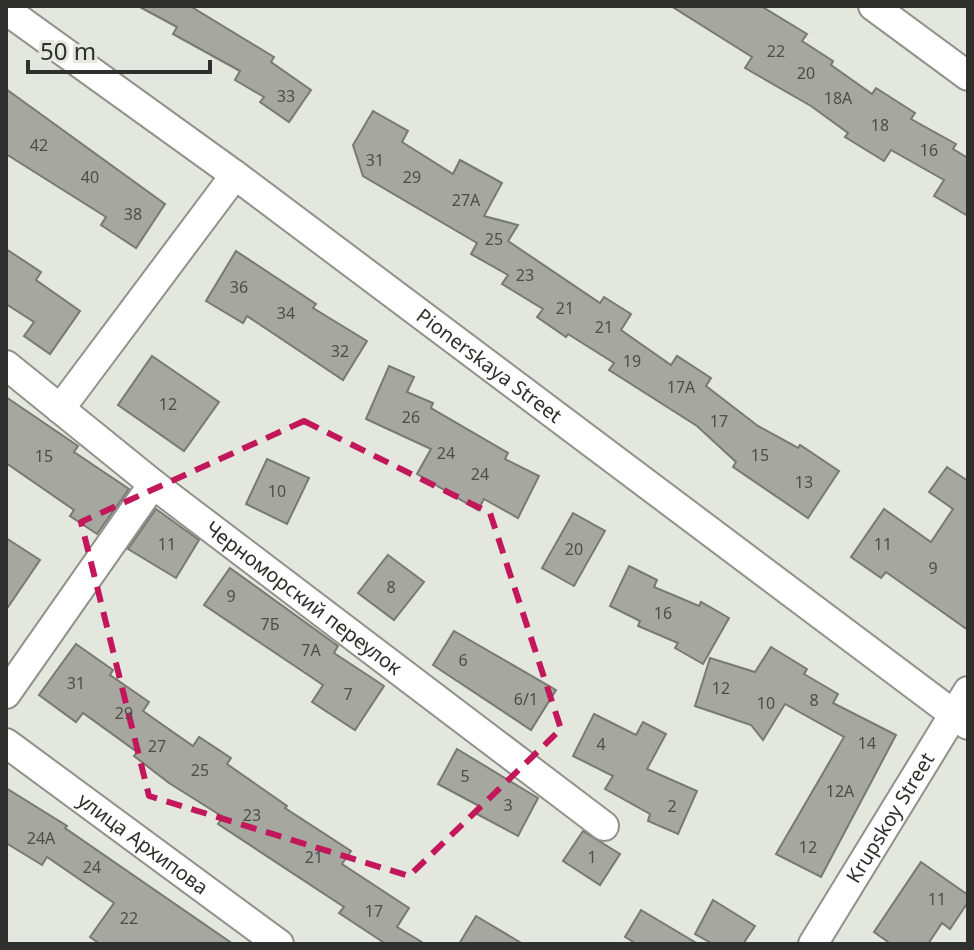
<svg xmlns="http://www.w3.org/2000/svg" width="974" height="950" font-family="'Noto Sans',sans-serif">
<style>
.building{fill:#a6a8a0;stroke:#777972;stroke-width:2}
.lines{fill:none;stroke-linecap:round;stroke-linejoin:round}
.minor-casing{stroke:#8f918a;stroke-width:32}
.minor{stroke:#fff;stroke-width:28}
.marked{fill:none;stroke:#c2185b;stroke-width:6;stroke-dasharray:16 10;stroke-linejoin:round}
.labels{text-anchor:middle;stroke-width:6;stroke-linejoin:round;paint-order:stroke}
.number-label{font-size:16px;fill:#4d4e4a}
.street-label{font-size:20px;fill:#2f302d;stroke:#e4e7de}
</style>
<rect width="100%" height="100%" fill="#e4e7de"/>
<g class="building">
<path d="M138,6H190L274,57L271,62L311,90L289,122L260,102L264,97L235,80L240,71L173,34L177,27Z"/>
<path d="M671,6H761L807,34L802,41L833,61L831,65L872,94L876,88L915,113L911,119L956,144L953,149L968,158V216L934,196L944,180L891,150L884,161L845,137L848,133L811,106L745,68L752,57Z"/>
<path d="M6,89L165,204L136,248L101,225L106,217L6,154Z"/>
<path d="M373,111L408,131L402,142L453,174L460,160L502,183L484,216L518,225L508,241L600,303L604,297L631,314L621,330L671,365L677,356L711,378L706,386L758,426L798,448L800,445L839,471L808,518L733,467L736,462L697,426L609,370L614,363L568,334L566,337L537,317L543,309L502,284L508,275L471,254L477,243L363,176L353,145Z"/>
<path d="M6,249L41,272L36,280L80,311L50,354L24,336L34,322L6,304Z"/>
<path d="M236,251L316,304L313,308L367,341L343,380L247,316L243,323L206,301Z"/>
<path d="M152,356L219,402L184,451L118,405Z"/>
<path d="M389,366L414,377L407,392L433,403L431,408L508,453L505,459L539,476L518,518L484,499L478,510L417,474L431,449L366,419Z"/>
<path d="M6,397L78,446L74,452L129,489L97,534L70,516L74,510L6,463Z"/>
<path d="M267,459L309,478L287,524L246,504Z"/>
<path d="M947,467L968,481V630L886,572L881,578L851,557L884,509L931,542L953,509L929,492Z"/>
<path d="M156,509L199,540L176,578L128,549Z"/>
<path d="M573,513L605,531L574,586L542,568Z"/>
<path d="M6,538L40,560L6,610Z"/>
<path d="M388,555L424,582L394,620L358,593Z"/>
<path d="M629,566L657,580L654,587L699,606L701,602L729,618L703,664L675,648L678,643L638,626L640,621L610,606Z"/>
<path d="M230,568L338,646L334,653L384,686L355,730L312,702L323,685L204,605Z"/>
<path d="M454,631L556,690L531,730L433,665Z"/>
<path d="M76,644L113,670L110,675L149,702L143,711L193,746L199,737L231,758L227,764L287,806L285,808L351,851L342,864L409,908L397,927L425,944H386L339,913L344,907L218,824L223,817L169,783L134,756L137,752L83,713L76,722L39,695Z"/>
<path d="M771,647L807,669L804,674L838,694L833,703L896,735L821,877L776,854L844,737L785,704L763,740L751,725L695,706L710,658L755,672Z"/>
<path d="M594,714L636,735L643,722L666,734L647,769L697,791L678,834L648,821L650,814L605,789L613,776L573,756Z"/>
<path d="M457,749L538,798L518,836L477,814L481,807L438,784Z"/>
<path d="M6,788L67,826L65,828L233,944H100L90,937L114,903L47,857L42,865L6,843Z"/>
<path d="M583,831L620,854L600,885L563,861Z"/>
<path d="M921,862L968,895V902L950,929L942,923L928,944H891L874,932Z"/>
<path d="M713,900L755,926L743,944H713L695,934Z"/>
<path d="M641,910L698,944H637L625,937Z"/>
<path d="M476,916L523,944H459Z"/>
</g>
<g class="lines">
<g class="minor-casing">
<g id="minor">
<path d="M873,6L968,76"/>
<path id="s1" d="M6,10L235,175L968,725"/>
<path id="s2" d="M6,365L153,484L604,826"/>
<path d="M60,409L235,175"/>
<path d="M6,694L153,484"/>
<path id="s3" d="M6,743L279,944"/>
<path id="s4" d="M813,944L968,691"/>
</g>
</g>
<use href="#minor" class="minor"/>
</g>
<path class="marked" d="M304,421L490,513L561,729L409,876L149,796L81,522Z"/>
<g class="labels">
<g class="number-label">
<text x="776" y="57">22</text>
<text x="806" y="79">20</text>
<text x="286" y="102">33</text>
<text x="838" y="104">18А</text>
<text x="880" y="131">18</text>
<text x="39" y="151">42</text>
<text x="929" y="156">16</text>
<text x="375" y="166">31</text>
<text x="90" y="183">40</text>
<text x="412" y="183">29</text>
<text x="466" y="206">27А</text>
<text x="133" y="220">38</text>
<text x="494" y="245">25</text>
<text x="525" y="281">23</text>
<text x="239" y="293">36</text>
<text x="565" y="314">21</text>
<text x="286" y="319">34</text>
<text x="604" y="333">21</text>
<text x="340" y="357">32</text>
<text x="632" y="367">19</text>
<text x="681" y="393">17А</text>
<text x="168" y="410">12</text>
<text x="411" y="423">26</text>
<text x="719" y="427">17</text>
<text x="446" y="459">24</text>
<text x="760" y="461">15</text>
<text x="44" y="462">15</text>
<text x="480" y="480">24</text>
<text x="804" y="488">13</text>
<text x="277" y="497">10</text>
<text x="167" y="550">11</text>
<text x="883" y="550">11</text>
<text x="574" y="555">20</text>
<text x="933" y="574">9</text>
<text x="391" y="593">8</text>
<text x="231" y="602">9</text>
<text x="663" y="619">16</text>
<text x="270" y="630">7Б</text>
<text x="311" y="656">7А</text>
<text x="463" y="666">6</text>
<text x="76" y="689">31</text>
<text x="721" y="694">12</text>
<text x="348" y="700">7</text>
<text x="526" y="705">6/1</text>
<text x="814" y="706">8</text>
<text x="766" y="709">10</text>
<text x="124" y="719">29</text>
<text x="867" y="749">14</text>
<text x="601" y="750">4</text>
<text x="157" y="752">27</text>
<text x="200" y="776">25</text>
<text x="465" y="782">5</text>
<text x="840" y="797">12А</text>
<text x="508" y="811">3</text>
<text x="672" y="812">2</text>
<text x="252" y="821">23</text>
<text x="41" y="844">24А</text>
<text x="808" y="853">12</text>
<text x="314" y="863">21</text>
<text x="592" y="863">1</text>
<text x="92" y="873">24</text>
<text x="937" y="905">11</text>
<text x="374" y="917">17</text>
<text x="129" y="924">22</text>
</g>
<g class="street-label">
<text dy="7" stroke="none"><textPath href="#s1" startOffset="600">Pionerskaya Street</textPath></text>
<text dy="7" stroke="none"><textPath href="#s2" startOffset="378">Черноморский переулок</textPath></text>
<text dy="7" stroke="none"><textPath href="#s4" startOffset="148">Krupskoy Street</textPath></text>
<text dy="7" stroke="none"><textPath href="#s3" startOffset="170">улица Архипова</textPath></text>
</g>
</g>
<rect width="974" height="950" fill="none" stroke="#2f302d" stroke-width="16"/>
<path d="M28 60v12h182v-12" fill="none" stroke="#2f302d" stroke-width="4"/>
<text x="40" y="60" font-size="24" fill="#2f302d" stroke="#e4e7de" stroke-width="6" paint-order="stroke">50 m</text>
</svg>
